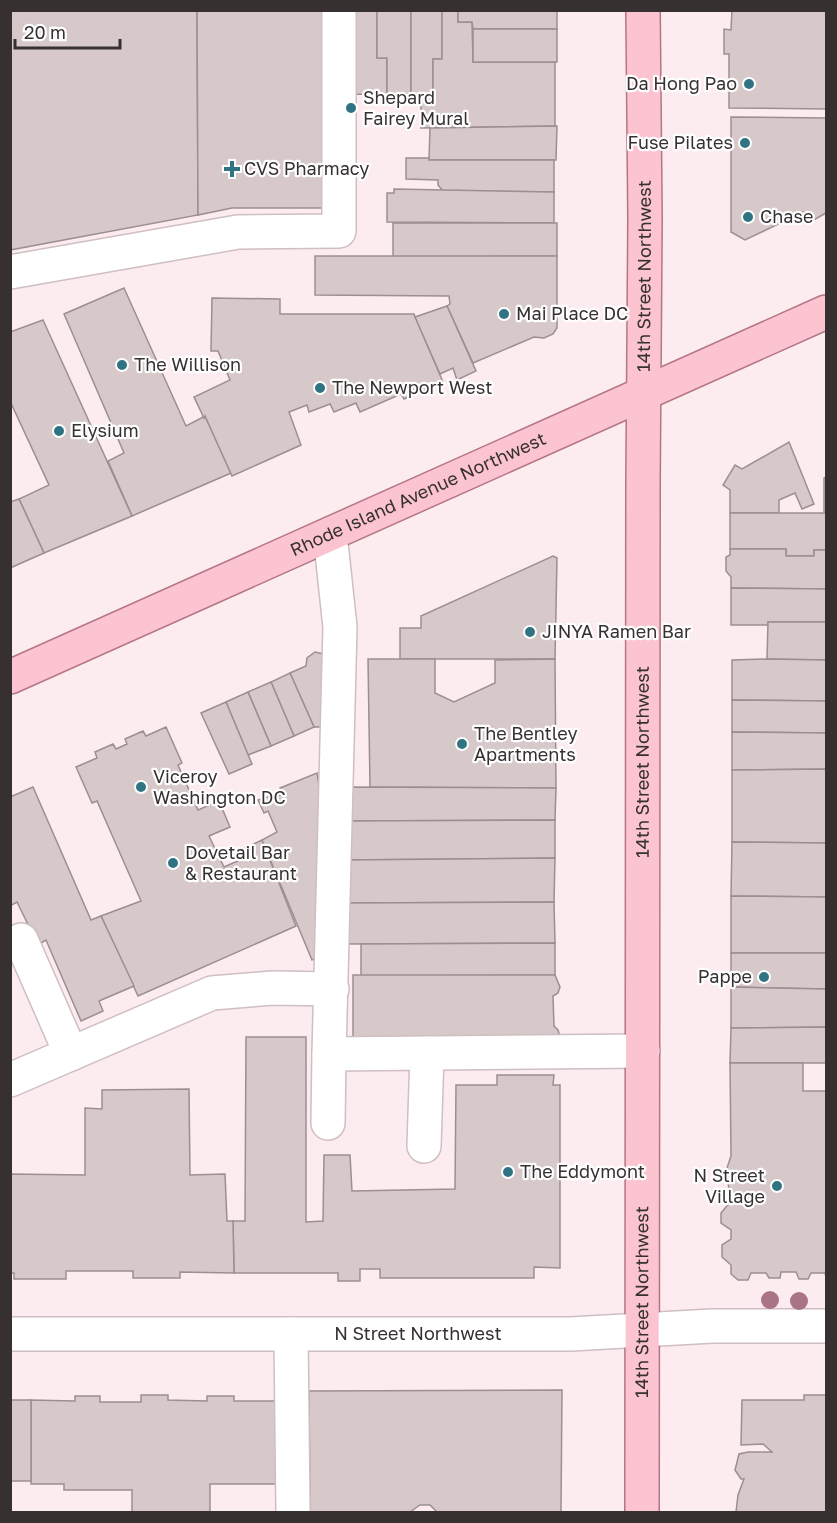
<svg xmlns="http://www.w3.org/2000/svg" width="837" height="1523" font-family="'Golos Text',sans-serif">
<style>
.building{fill:#d7c8ca;stroke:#9d8e91;stroke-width:1.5}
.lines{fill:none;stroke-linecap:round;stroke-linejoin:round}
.minor-casing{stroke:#cfbfc2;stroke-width:36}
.major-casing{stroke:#b47684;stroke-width:36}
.minor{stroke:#fff;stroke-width:33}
.major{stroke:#fbc4d0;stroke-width:33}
.tree{fill:#a97586}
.poi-dot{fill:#307483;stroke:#fefefe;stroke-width:2}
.labels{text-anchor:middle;stroke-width:4.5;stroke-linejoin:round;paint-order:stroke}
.poi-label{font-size:18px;fill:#363031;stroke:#fefefe;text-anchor:start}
.street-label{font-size:18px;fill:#363031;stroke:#fefefe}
</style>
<rect width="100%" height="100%" fill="#fdecef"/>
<g class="building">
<path d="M10,10H197L198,215L10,250Z"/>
<path d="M197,10H329V208H232L198,215Z"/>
<path d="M347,10H377V58H387V95L353,94Z"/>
<path d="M377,10H411V94L387,95V58H377Z"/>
<path d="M411,10H442V59H433V94H411Z"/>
<path d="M442,10H458V22H472L473,62H555V126L421,128V94H433V59H442Z"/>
<path d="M458,10H557V29H473L472,22H458Z"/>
<path d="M732,10H826V109L729,108V54H724V29L731,30Z"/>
<rect x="473" y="29" width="84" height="33"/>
<path d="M731,117L826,118V213L812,221L808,213L803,215V212L745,240L731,232Z"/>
<path d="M557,126L556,160H429L430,128Z"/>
<path d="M406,158H429V160H554V192L443,191L438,185V180L406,179Z"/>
<path d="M394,189L554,192V223L387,222V193H394Z"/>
<path d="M393,223H557V256L393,257Z"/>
<path d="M315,256H557V328L553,334L544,338L534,337L473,363L447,306L450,304L449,296L315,295Z"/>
<path d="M124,288L186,426L205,416L231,473L132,516L108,461L124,453L64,314Z"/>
<path d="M212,298L280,299V314H414L443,382L404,399L401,394L360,412L356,403L334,412L330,404L309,412L307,405L289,412L301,445L232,476L205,416L204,418L194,397L230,380L218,351H211Z"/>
<path d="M447,306L476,371L457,380L453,368L440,374L415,317Z"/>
<path d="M43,320L132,516L44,553L19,499L49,485L10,401V332Z"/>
<path d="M789,442L814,504L802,509L795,493L779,500V513H730V490L723,485L735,465L742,469Z"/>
<path d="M826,477V513H824V478Z"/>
<path d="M19,499L44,553L10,568V502Z"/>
<path d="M730,513H826V550H814V556H786V549H730Z"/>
<path d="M730,549H786V556H814V550H826V589L731,588V577L726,571V557L730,555Z"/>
<path d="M553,556L557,558L555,659H400V628H421V616Z"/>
<path d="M731,588L826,589V622H768V625H731Z"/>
<path d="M768,622H826V660L767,659Z"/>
<path d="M315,652L324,654L330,727H314L290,673L306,666L307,658Z"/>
<path d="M368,659H435V693L454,702L495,683V660L555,659L556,788L370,787Z"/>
<path d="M767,659L826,660V701L732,700V660Z"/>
<path d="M290,673L314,727L294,736L271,682Z"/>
<path d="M271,682L294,736L271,746L248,692Z"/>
<path d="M248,692L271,746L248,755L226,702Z"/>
<path d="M732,700L826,701V733L732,732Z"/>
<path d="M226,702L252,764L229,774L201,713Z"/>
<path d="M166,727L182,763L178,765L198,810L219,801L230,827L209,836L224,867L242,859L239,851L262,840L296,926L138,996L101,916L141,901L97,801L92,803L76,767L97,758L95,752L113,744L116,749L127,744L125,739L143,731L146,736Z"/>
<path d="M732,732L826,733V769L732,770Z"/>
<path d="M826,769V843L732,842V770Z"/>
<path d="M317,773L321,798L328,952L312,960L262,840L277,832L268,811L264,813L258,800L271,796L273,799L282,794L280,788Z"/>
<path d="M33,787L91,920L101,916L134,986L99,1001L103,1011L81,1021L46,940L38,945L17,902L10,906V797Z"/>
<path d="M345,787L556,788L555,820L345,821Z"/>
<path d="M555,820V858L345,860V821Z"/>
<path d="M732,842L826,843V897L731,896Z"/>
<path d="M555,858L554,902L345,903V860Z"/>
<path d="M731,896L826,897V953H731Z"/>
<path d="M554,902L555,943L345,944V903Z"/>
<path d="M555,943V975L361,976V944Z"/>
<path d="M731,953H826V989L731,987Z"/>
<path d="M353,975H555L560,987L558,993L553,996L554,1026L558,1030L560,1037L353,1047Z"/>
<path d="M731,987L826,989V1027L731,1028Z"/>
<path d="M826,1027V1063H730L731,1028Z"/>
<path d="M246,1037H306V1222L323,1221L324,1155H350L352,1191L455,1189L456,1085H497V1075H554L553,1085H560V1268L534,1267V1278H380V1269H360V1281H338V1273H234L233,1221H245Z"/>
<path d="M730,1063H803V1091H826V1277L825,1273H811L808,1279H799L796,1272H781L780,1278H769L766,1273H751L748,1280H738L731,1274V1265L722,1257V1245L731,1239V1230L721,1223V1213L731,1201L726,1171L731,1156Z"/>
<path d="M189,1089L190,1175L225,1174L227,1221H233L234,1273L180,1272V1278H133V1271H66V1279H14V1273H10V1174L85,1175V1108L102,1109V1090Z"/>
<path d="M562,1390L561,1512H437L430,1505H420L410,1512H310L309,1391Z"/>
<path d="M141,1395H168V1400L207,1401V1396H234V1401H278V1484H210V1512H132V1490H64V1484H31V1400L75,1401V1396H100V1402H141Z"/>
<path d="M804,1395H826V1512H736L738,1495L744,1479H741L735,1470L739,1454L748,1452H772L763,1444L741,1445L742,1400H804Z"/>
<rect x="10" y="1400" width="21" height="81"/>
</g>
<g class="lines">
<g class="minor-casing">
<g id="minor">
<path d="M10,272L238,232L339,231V10"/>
<path d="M330,534L340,627L329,1054L643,1051"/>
<path d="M21,940L71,1054"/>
<path d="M10,1080L212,993L273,988L332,989"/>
<path d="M328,1123L329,1054"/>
<path d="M424,1146L427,1053"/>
<path id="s1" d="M10,1334H571L712,1326H826"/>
<path d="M291,1334L293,1512"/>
</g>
</g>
<g class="major-casing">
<g id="major">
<path id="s2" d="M10,677L826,312"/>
<path id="s3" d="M642,1512L643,483L645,219L643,10"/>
</g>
</g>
<use href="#minor" class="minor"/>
<use href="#major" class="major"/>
</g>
<g class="tree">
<circle cx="770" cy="1300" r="9"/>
<circle cx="799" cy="1301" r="9"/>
</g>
<g class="poi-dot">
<circle cx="749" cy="84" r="6"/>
<circle cx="351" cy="108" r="6"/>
<circle cx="745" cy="143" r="6"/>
<path d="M229 160h6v6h6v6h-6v6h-6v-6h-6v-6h6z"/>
<circle cx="748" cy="217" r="6"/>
<circle cx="504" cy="314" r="6"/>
<circle cx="122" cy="365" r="6"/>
<circle cx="320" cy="388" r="6"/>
<circle cx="59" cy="431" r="6"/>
<circle cx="530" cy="632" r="6"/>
<circle cx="462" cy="744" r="6"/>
<circle cx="141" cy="787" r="6"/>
<circle cx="173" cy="863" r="6"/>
<circle cx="764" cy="977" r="6"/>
<circle cx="508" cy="1172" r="6"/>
<circle cx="777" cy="1186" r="6"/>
</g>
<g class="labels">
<g class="poi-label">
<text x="737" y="90" text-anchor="end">Da Hong Pao</text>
<text x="363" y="104">Shepard<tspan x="363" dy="21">Fairey Mural</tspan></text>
<text x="733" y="149" text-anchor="end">Fuse Pilates</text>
<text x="244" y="175">CVS Pharmacy</text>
<text x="760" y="223">Chase</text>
<text x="516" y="320">Mai Place DC</text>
<text x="134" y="371">The Willison</text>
<text x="332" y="394">The Newport West</text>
<text x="71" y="437">Elysium</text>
<text x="542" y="638">JINYA Ramen Bar</text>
<text x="474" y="740">The Bentley<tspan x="474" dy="21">Apartments</tspan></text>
<text x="153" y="783">Viceroy<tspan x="153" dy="21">Washington DC</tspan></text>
<text x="185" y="859">Dovetail Bar<tspan x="185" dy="21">&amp; Restaurant</tspan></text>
<text x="752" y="983" text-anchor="end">Pappe</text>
<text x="520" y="1178">The Eddymont</text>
<text x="765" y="1182" text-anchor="end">N Street<tspan x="765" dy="21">Village</tspan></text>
</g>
<g class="street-label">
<text dy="6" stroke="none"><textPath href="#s3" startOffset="1236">14th Street Northwest</textPath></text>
<text dy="6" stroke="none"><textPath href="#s2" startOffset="447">Rhode Island Avenue Northwest</textPath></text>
<text dy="6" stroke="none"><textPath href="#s3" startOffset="750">14th Street Northwest</textPath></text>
<text dy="6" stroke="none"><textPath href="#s3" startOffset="210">14th Street Northwest</textPath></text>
<text dy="6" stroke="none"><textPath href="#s1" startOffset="408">N Street Northwest</textPath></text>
</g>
</g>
<rect width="837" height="1523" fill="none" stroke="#363031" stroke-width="24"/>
<path d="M15 39v9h105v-9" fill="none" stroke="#363031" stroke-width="3"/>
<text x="24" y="39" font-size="18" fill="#363031" stroke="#fefefe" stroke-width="4.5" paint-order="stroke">20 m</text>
</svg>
